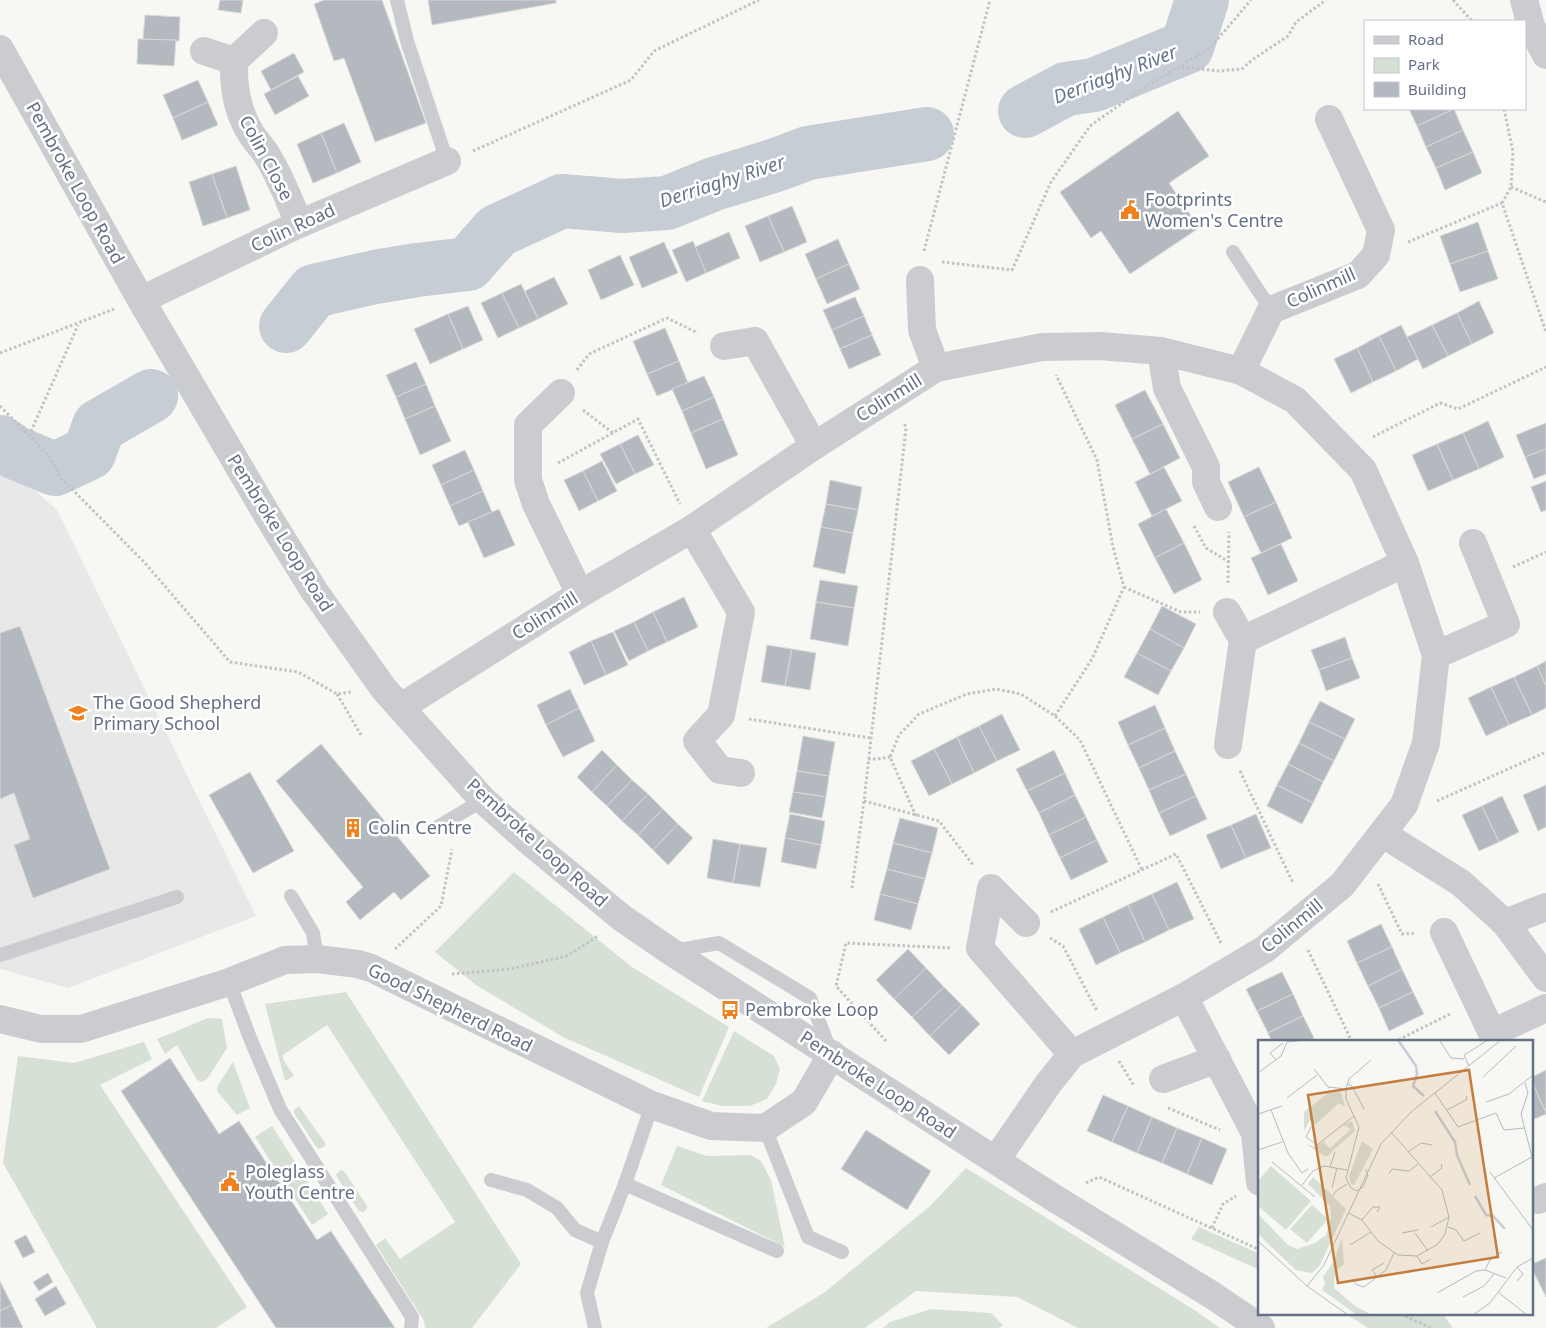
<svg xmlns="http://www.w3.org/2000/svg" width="1546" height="1328" font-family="'Noto Sans',sans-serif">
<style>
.built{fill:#e8e8e8}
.green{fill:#d7e0d5}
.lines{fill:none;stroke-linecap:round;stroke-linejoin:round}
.river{stroke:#c7cdd4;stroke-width:54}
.building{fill:#b4b9c0;stroke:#d9d9d7}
.path{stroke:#c1c2c5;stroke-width:3;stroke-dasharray:2.5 2.5;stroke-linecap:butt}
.lane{stroke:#caccd0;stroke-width:14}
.street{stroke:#caccd0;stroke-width:28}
.labels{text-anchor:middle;stroke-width:5;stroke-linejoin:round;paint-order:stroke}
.street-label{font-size:18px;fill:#657087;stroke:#fff}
.poi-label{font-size:18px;fill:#657087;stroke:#fff;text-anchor:start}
.water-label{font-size:19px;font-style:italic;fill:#66778b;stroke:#fff}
.inset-river{fill:none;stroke:#c7cdd4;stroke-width:2.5}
.inset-road{fill:none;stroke:#b4bac2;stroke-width:1}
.view{fill:#c47d3e;fill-opacity:0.15;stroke:#c47d3e;stroke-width:2.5}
.inset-edge{fill:none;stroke:#657087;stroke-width:2.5}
</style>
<rect width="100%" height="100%" fill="#f7f8f4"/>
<path class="built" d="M0,459L57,510L256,916L68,988L0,969Z"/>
<g class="green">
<path d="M514,872L632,967L729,1027L699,1097L563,1037L476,985L435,952Z"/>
<path d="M346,992L521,1264L472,1328H425L424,1321L376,1245L385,1238L400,1259L455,1222L327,1025L283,1055V1059L294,1076L285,1081L265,1004Z"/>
<path d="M208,1018L222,1019L227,1048L207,1079L202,1082L197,1080L177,1045L165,1054L157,1039Z"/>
<path d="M734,1031L774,1056L780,1069L776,1084L767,1099L750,1106H722L702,1101Z"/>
<path d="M144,1042L152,1059L100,1085L247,1307L216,1328H97L3,1163L18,1056L74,1063Z"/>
<path d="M233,1062L250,1108L237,1115L217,1091L218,1085Z"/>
<path d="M299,1106L325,1143V1146L320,1149L317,1148L294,1113V1110Z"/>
<path d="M272,1126L328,1214L312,1225L255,1137Z"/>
<path d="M677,1146L707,1156L751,1155L761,1161L771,1180L785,1247L661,1185Z"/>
<path d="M966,1168L1196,1311L1220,1328H1078L1017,1297L916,1291L865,1328H766L825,1292L929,1207Z"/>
<path d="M341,1170L344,1171L367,1206V1209L363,1212L359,1211L337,1177L336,1174Z"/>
<path d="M1199,1227L1260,1254V1270L1191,1239Z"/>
<path d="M931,1309L991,1313L1003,1325L999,1328H883L890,1322Z"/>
<path d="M1346,1314H1443L1453,1328H1368Z"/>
</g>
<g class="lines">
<g class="river">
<path d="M1025,111L1066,89L1094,85L1187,47L1202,0"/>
<path d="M286,326L314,291L375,277L417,270L468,264L497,231L562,201L622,206L667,203L714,184L776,165L808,153L927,134"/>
<path d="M0,442L16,453L55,469L89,453L99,426L151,396"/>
</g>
</g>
<g class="building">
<path d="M220,0H243L241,13L218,10Z"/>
<path d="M324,0H382L426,123L375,142L344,58L334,61L314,4Z"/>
<path d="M428,0H556V3L432,25Z"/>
<path d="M145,15L180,17L179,41L143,39Z"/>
<path d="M138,39L176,40L174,66L137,64Z"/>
<path d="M294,53L304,72L271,90L261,71Z"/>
<path d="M298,76L309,96L275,115L264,94Z"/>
<path d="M198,80L208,102L173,118L163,95Z"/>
<path d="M208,102L218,125L182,140L173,118Z"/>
<path d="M1409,109H1454L1417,126Z"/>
<path d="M1454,109L1463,130L1426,147L1417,126Z"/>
<path d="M1178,111L1209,156L1169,183L1199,228L1130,274L1101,231L1091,238L1060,192Z"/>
<path d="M344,123L361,162L337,173L321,133Z"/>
<path d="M1463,130L1473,152L1436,168L1426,147Z"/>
<path d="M321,133L337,173L313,183L297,144Z"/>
<path d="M1473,152L1482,173L1445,190L1436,168Z"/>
<path d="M236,166L250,210L227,218L212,174Z"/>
<path d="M212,174L227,218L203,226L189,182Z"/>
<path d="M792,206L807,242L784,252L768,216Z"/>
<path d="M768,216L784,252L760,262L745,226Z"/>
<path d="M1478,222L1488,251L1450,264L1440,236Z"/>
<path d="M729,232L740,258L706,273L695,247Z"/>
<path d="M838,239L849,264L816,279L805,254Z"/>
<path d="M693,241L706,273L686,282L672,250Z"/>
<path d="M664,242L678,273L642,288L629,257Z"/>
<path d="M1488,251L1498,279L1460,292L1450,264Z"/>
<path d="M620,255L634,285L601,300L588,270Z"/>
<path d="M849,264L860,289L827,304L816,279Z"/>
<path d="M554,277L568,304L538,319L525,291Z"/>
<path d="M521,284L538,319L519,328L502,293Z"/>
<path d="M502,293L519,328L498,338L481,303Z"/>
<path d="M855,297L864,316L832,330L823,310Z"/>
<path d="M1479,301L1494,333L1472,344L1457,313Z"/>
<path d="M468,306L483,340L463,349L448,314Z"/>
<path d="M1457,313L1472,344L1448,356L1432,325Z"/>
<path d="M448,314L463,349L430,364L414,329Z"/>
<path d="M864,316L872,335L840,349L832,330Z"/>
<path d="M1401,325L1418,359L1396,371L1379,336Z"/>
<path d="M1432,325L1448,356L1423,369L1407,337Z"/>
<path d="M665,328L679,361L647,374L633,341Z"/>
<path d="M872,335L881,355L849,369L840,349Z"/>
<path d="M1379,336L1396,371L1373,382L1357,348Z"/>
<path d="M1357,348L1373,382L1351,393L1334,359Z"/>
<path d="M679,361L688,383L657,396L647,374Z"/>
<path d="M416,362L426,384L396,397L386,375Z"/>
<path d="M704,376L714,397L682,411L672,389Z"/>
<path d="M426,384L435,406L405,419L396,397Z"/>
<path d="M1145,390L1163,424L1132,439L1115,405Z"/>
<path d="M714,397L723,419L691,433L682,411Z"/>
<path d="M435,406L451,441L420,455L405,419Z"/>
<path d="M723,419L738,455L706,469L691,433Z"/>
<path d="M1488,421L1504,457L1479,469L1463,433Z"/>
<path d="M1546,423V449L1525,457L1516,435Z"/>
<path d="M1163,424L1180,458L1150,474L1132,439Z"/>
<path d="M1463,433L1479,469L1453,480L1437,444Z"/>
<path d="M638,435L654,465L635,474L620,444Z"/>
<path d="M620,444L635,474L616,484L600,454Z"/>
<path d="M1437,444L1453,480L1428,491L1412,455Z"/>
<path d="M1546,449V474L1534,479L1525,457Z"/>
<path d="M465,450L474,470L441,485L432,465Z"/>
<path d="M602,461L617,491L598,501L583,471Z"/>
<path d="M1164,467L1182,501L1152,516L1135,482Z"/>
<path d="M1259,467L1276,502L1244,517L1228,482Z"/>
<path d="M474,470L483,491L450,506L441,485Z"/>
<path d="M583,471L598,501L579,511L564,480Z"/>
<path d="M830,480L862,487L858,510L826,504Z"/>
<path d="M1546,481V510L1541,512L1531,487Z"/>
<path d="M483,491L492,512L459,526L450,506Z"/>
<path d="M1276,502L1292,538L1261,553L1244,517Z"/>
<path d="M826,504L858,510L853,533L821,527Z"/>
<path d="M499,509L515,545L484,558L468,522Z"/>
<path d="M1166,509L1184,543L1155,558L1138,524Z"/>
<path d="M821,527L853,533L845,574L813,567Z"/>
<path d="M1184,543L1202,580L1174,594L1155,558Z"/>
<path d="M1281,544L1298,581L1268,595L1251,558Z"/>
<path d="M820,580L858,586L854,608L816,602Z"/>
<path d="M684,597L698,627L667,642L653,612Z"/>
<path d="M816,602L854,608L848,646L810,639Z"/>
<path d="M1162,606L1196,624L1184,648L1150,629Z"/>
<path d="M653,612L667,642L648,651L634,622Z"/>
<path d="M634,622L648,651L629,661L614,631Z"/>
<path d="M20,626L110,869L33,898L14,845L30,839L14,793L0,799V633Z"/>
<path d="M1150,629L1184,648L1171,671L1137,653Z"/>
<path d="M613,632L628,665L606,675L591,641Z"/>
<path d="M1345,637L1352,658L1319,670L1311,650Z"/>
<path d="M591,641L606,675L584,685L569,652Z"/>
<path d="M767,645L792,649L785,686L761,682Z"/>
<path d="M792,649L816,653L810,690L785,686Z"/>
<path d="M1137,653L1171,671L1158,695L1124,677Z"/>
<path d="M1352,658L1360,678L1326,691L1319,670Z"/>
<path d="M1546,661V686L1537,666Z"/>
<path d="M1537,666L1546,686V708L1532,715L1514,677Z"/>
<path d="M1514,677L1532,715L1509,725L1491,687Z"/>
<path d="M1491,687L1509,725L1486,736L1468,698Z"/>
<path d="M570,689L579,708L546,725L537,705Z"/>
<path d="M1320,701L1355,719L1345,739L1309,722Z"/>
<path d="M1155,705L1165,728L1128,745L1118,722Z"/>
<path d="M579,708L595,741L563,757L546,725Z"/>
<path d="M1002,714L1020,750L997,761L979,726Z"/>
<path d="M1309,722L1345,739L1334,761L1299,743Z"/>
<path d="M979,726L997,761L974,773L957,737Z"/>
<path d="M1165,728L1175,751L1139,768L1128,745Z"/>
<path d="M803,736L835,742L829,776L797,771Z"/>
<path d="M957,737L974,773L952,784L934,749Z"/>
<path d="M1299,743L1334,761L1323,782L1288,764Z"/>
<path d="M321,744L430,876L401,900L394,892L360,920L346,902L363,887L276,781Z"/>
<path d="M934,749L952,784L929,796L911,761Z"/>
<path d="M602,750L617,765L592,792L577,777Z"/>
<path d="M1054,750L1065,773L1027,791L1016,769Z"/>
<path d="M1175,751L1186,774L1149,790L1139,768Z"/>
<path d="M1288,764L1323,782L1313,803L1277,785Z"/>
<path d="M617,765L632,780L607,806L592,792Z"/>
<path d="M797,771L829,776L826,797L793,792Z"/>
<path d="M250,772L294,851L253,873L209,795Z"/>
<path d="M1065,773L1075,795L1039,813L1027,791Z"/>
<path d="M1186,774L1196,796L1159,813L1149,790Z"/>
<path d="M632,780L648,794L622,821L607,806Z"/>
<path d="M1277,785L1313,803L1302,824L1267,806Z"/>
<path d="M1546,785V827L1538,831L1523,795Z"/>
<path d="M793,792L826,797L822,818L789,812Z"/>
<path d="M648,794L663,809L638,835L622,821Z"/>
<path d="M1075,795L1086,817L1049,835L1039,813Z"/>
<path d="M1196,796L1207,819L1170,836L1159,813Z"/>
<path d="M1502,796L1519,832L1499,842L1482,806Z"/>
<path d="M1482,806L1499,842L1479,851L1462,815Z"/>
<path d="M663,809L678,824L653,850L638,835Z"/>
<path d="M790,814L825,821L821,845L785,838Z"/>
<path d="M1256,814L1271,848L1246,858L1231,825Z"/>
<path d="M1086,817L1097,840L1060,858L1049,835Z"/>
<path d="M900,818L938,828L932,853L893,843Z"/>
<path d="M678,824L693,838L668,865L653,850Z"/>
<path d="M1231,825L1246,858L1221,869L1206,835Z"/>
<path d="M785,838L821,845L816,869L781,862Z"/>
<path d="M713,839L740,844L733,883L707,878Z"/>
<path d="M1097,840L1108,862L1071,880L1060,858Z"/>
<path d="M893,843L932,853L925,879L887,869Z"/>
<path d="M740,844L767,848L760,887L733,883Z"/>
<path d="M887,869L925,879L918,904L880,894Z"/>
<path d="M1177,882L1194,919L1169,930L1152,894Z"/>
<path d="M880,894L918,904L911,930L874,920Z"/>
<path d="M1152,894L1169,930L1145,942L1128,905Z"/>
<path d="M1128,905L1145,942L1120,953L1103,917Z"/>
<path d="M1103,917L1120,953L1096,965L1079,929Z"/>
<path d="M1381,924L1392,947L1357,963L1347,941Z"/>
<path d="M1392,947L1402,969L1368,986L1357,963Z"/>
<path d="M908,949L926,968L894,999L876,980Z"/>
<path d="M926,968L944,987L912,1017L894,999Z"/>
<path d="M1402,969L1413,992L1379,1008L1368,986Z"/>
<path d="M1282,972L1293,994L1257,1011L1246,989Z"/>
<path d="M944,987L962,1005L930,1036L912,1017Z"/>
<path d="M1413,992L1424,1014L1389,1031L1379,1008Z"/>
<path d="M1293,994L1303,1016L1268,1033L1257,1011Z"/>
<path d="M962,1005L980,1024L949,1055L930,1036Z"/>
<path d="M1303,1016L1314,1038L1306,1042H1272L1268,1033Z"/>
<path d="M170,1058L219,1134L239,1121L317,1240L331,1231L395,1328H276L121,1091Z"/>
<path d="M1546,1070V1113L1532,1082V1077Z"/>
<path d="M1532,1082L1546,1113V1114L1532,1120Z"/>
<path d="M1103,1095L1128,1106L1112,1142L1087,1131Z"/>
<path d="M1128,1106L1152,1117L1137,1153L1112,1142Z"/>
<path d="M1152,1117L1177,1128L1162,1163L1137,1153Z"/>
<path d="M1177,1128L1202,1138L1187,1174L1162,1163Z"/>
<path d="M866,1130L931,1171L907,1210L841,1169Z"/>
<path d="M1202,1138L1227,1149L1212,1185L1187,1174Z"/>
<path d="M26,1235L35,1252L23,1258L14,1241Z"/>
<path d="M1546,1258V1297L1532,1269V1264Z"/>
<path d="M48,1273L53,1282L39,1291L33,1282Z"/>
<path d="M0,1281L12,1305L0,1311Z"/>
<path d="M56,1286L66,1304L45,1316L35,1299Z"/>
<path d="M12,1305L23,1328H0V1311Z"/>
</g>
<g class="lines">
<g class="path">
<path d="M1453,0L1472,21"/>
<path d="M1182,67L1219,71L1242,69L1252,60L1288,36L1296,22L1326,0"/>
<path d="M1504,109L1513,152L1511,187L1502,203L1546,332"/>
<path d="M473,151L631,80L654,51L759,0"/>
<path d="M1511,187L1546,202"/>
<path d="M1408,242L1502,203"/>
<path d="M924,251L990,0"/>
<path d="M942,262L1012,270L1051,182L1090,126L1142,89L1210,48L1251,0"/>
<path d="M0,353L114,309"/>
<path d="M577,370L589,354L667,318L698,333"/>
<path d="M0,406L49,456L61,478L145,563L230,662L298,672L337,694L351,692"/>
<path d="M583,410L613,433"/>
<path d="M29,436L78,325"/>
<path d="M1373,437L1440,403L1458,409L1546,367"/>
<path d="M558,463L638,419L680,504"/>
<path d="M1194,526L1206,548L1229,562"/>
<path d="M1513,567L1546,552"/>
<path d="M1228,583L1229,532"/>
<path d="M1124,587L1181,612H1200"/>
<path d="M337,694L361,735"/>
<path d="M1055,716L1092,659L1124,587L1113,547L1097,460L1056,375"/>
<path d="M749,719L870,738"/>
<path d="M868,759H877L890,757"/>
<path d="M1240,771L1293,883"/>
<path d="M864,801L939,821L974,866"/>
<path d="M1437,801L1546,752"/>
<path d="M916,816L890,757L899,735L919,714L967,694L996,689L1021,694L1055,716L1080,740L1142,870"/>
<path d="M1378,884L1402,934L1416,933"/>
<path d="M852,888L864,801L906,428L904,422"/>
<path d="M1051,912L1176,854L1221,943"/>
<path d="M1050,938L1063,946L1097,1011"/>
<path d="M395,949L441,906L452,849"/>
<path d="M1308,950L1352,1042"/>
<path d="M452,974L510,969L567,956L598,936"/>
<path d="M886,1041L836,986L846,943L952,948"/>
<path d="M1394,1042L1452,1013"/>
<path d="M1119,1061L1134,1086"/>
<path d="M1168,1108L1220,1130"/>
<path d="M1086,1183L1099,1177L1260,1250"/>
<path d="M1212,1228L1223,1204L1236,1196"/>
<path d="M1401,1314L1431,1328"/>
</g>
<g class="lane">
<path d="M397,0L407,41L447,161"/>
<path d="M1233,252L1271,310"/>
<path d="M436,828L483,800"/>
<path d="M291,896L313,933L317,959"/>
<path d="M673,951L719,943L810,998L830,1050"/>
<path d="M0,955L177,897"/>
<path d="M229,982L250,1038L280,1109L412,1317L411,1328"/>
<path d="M765,1128L808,1237L842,1252"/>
<path d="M491,1180L527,1190L557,1208L575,1230L602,1242"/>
<path d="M625,1184L777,1251"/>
<path d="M595,1328L587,1293L602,1242L625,1184L652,1105"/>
</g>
<g class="street">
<path d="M1524,0L1531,26L1546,55"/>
<path d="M0,49L141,300L269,518L315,592L384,689L483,800L530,842L622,918L670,951L1054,1198L1212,1295L1261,1328"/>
<path d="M204,51L234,61C233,87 238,114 252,135C257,143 264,149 268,157C281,178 290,202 299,224"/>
<path d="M234,61L264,33"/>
<path d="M920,280L922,330L936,368"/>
<path d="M141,300L299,224L447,161"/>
<path d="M724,346L755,341L814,446"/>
<path d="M1161,351L1167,388L1206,467V482L1218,507"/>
<path d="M1241,371L1271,310L1358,275L1376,255L1381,230L1329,119"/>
<path d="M561,393L528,425V480L536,504L580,594"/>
<path d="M692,529L741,612L721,715L697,741L720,770L741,773"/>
<path d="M1227,612L1243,640L1228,745"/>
<path d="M1243,640L1405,563"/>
<path d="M1436,655L1506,624L1473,543"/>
<path d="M401,707L580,594L692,529L814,446L936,368L1042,347L1100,346L1161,351L1241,371L1295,400L1363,470L1405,563L1436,655L1426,743L1404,805L1342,885L1265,949L1184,997L1072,1054L1048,1084L996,1160"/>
<path d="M1383,834L1461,883L1505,923L1546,978"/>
<path d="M1026,923L991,888L980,948L1072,1054"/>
<path d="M1505,923L1546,907"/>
<path d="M1444,932L1492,1033L1546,1008"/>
<path d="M1184,997L1255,1133L1260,1182"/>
<path d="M0,1019L41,1029H81L229,982L285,960L317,959L358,964L371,968L652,1105L711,1126L765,1128L804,1102L832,1054"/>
<path d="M1163,1079L1217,1059"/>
<path d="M1538,1200L1546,1197"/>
</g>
</g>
<defs>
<g id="civic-bare" transform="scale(1.5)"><path d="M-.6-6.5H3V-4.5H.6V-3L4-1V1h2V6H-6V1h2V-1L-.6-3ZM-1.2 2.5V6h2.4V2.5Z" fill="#ed821f" stroke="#fff" stroke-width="2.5" paint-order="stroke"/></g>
<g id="school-bare" transform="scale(1.5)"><path d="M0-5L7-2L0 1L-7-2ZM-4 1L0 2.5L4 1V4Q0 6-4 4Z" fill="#ed821f" stroke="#fff" stroke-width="2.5" paint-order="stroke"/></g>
<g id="building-bare" transform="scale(1.5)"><path d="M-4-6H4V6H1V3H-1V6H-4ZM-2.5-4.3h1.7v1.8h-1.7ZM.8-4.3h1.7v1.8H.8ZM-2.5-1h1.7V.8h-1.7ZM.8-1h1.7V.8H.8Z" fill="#ed821f" stroke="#fff" stroke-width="2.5" paint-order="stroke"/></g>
<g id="bus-bare" transform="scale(1.5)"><path d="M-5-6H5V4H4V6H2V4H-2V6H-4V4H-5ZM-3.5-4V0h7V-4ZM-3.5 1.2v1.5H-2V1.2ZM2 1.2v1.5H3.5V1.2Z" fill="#ed821f" stroke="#fff" stroke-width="2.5" paint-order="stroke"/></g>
</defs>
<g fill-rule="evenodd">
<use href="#civic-bare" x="1130" y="210"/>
<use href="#school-bare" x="78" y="713"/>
<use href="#building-bare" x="353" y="828"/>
<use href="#bus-bare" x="730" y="1010"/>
<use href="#civic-bare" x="230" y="1182"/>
</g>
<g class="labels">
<g class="street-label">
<text transform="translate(266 158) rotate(62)" y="6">Colin Close</text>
<text transform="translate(75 183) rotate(61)" y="6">Pembroke Loop Road</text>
<text transform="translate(293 228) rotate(-25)" y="6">Colin Road</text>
<text transform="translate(1321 288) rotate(-24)" y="6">Colinmill</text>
<text transform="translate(889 398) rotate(-32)" y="6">Colinmill</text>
<text transform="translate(280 533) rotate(58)" y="6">Pembroke Loop Road</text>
<text transform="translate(545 616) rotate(-32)" y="6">Colinmill</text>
<text transform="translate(537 843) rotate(42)" y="6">Pembroke Loop Road</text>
<text transform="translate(1292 926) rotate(-39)" y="6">Colinmill</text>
<text transform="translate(450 1008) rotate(26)" y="6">Good Shepherd Road</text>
<text transform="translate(878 1085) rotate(33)" y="6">Pembroke Loop Road</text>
</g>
<g class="poi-label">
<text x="1145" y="206">Footprints<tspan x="1145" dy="21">Women's Centre</tspan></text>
<text x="93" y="709">The Good Shepherd<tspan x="93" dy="21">Primary School</tspan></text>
<text x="368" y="834">Colin Centre</text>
<text x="745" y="1016">Pembroke Loop</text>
<text x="245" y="1178">Poleglass<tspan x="245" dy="21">Youth Centre</tspan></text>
</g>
<g class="water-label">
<text transform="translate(1115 74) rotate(-21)" y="7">Derriaghy River</text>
<text transform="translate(722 181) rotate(-18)" y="7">Derriaghy River</text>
</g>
</g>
<g transform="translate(1258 1040)">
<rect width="275" height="275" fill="#f7f8f4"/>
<path d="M83,52L87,67L81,63L57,85L52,80L46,91V72L70,53ZM94,81L97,91L68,117L48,104L57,107L68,100L66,103L72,108L93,89L85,85ZM104,101L115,109L96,145L93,144L91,136ZM13,126L53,161L28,190L0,166V141ZM55,137L88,169L62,225L54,233L38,230L7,201L0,193V174L30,205L39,209L57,203L68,195L73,178L72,166L50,144ZM54,165L70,179L49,203L32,189ZM84,198L86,224L77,232L76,248L97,266L114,275H99L64,250L67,244L65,237L76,221Z" fill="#d7e0d5"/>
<path class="inset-river" d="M140,0L158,26L159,34L155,46L166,56M177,71L197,102L199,115L212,145M217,156L228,175L235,176L247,189"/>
<path class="inset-road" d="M182,1L193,18L206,19M30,2L47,0M18,20L12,13L25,3M211,26L206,15L230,0M56,29L70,47L88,49M0,33L23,16L30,0M225,37L258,6M89,44L94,46L106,69M177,53L200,87L238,73L246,90L266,88M29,58L59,35M228,62L251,54L275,35M13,70L30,113L44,133L50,129M189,70L208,60L209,56M0,74L24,66M53,87L48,97L59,105L96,76M0,110L24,102M150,112L163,103L174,105M14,122L57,157M72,127L77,112M108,129L110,135L105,147L99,151L93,148L88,138L101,87L88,59V49L91,39L113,20M232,132L275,190M131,134L134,129L151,131L160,124M172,137L184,128L183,124M236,138L274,117L263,74L270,53L267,43M44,145L55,131L66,126L89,130M74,148L79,128M75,156L77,152L89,144M90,173L104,180L120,201L140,215L159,216L180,204L187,194L191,177L184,150L133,92M104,180L115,167H122L119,172M173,187L191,177M190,187L198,190L206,201L222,193M144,193L160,190M157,193L170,211M0,201L49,246L90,275M92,205L113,192M159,216L164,224L173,219M259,227L265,234L259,241M227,230L232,220L244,212M120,238L114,230L126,223M95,239L99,245L106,247L128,230L136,213M49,246L66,225L123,104L153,72L243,0M240,252L269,275M179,253L218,231L227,230L248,238M205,257L226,246L236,234M215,275L232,263L259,227L275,218"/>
<path class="view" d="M211,30L240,217L80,243L50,55Z"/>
<rect width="275" height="275" class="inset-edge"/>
</g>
<rect x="1364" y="20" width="162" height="90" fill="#ffffff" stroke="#c1c6cf"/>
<rect x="1374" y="36" width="25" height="8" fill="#caccd0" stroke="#c1c6cf"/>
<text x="1408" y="45" font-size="15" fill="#657087">Road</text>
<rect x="1374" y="58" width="25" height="15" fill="#d7e0d5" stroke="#c1c6cf"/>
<text x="1408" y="70" font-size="15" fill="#657087">Park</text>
<rect x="1374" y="82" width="25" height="15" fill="#b4b9c0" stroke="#c1c6cf"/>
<text x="1408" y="95" font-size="15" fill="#657087">Building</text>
</svg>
